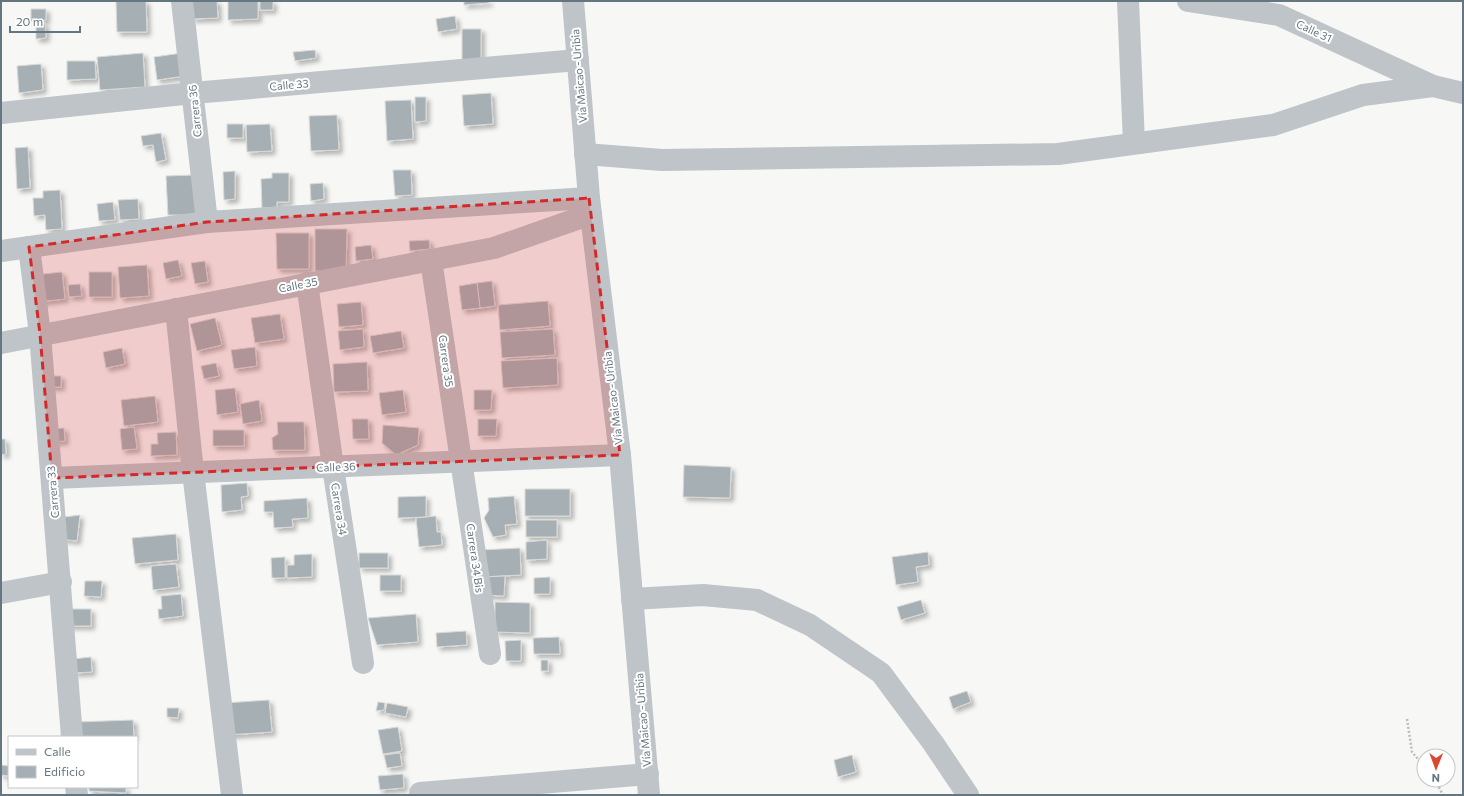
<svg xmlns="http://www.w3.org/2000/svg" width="1464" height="796" font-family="Commissioner,sans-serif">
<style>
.building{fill:#a6b0b4;stroke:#d9d9d7;filter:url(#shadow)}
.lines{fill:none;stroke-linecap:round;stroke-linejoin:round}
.path{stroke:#b9bdbf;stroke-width:2.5;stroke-dasharray:2 2;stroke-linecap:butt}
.minor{stroke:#bec4c7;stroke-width:22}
.marked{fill:#d62828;fill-opacity:0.2;stroke:#d62828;stroke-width:3;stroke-dasharray:8 5;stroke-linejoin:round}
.labels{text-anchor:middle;stroke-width:4;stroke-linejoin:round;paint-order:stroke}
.street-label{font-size:11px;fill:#64767f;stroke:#fff}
</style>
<defs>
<filter id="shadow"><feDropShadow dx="3.5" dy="3.5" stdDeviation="2" flood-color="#0004"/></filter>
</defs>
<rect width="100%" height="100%" fill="#f7f7f5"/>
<g class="building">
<path d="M116,1H146L147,32H117Z"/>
<path d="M191,1H217L218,18L192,19Z"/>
<path d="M228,1H258V19L228,20Z"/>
<rect x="260" y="1" width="13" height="9"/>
<path d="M464,1H489V3L464,5Z"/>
<path d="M31,9H46V20L31,21Z"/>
<path d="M455,16L457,29L438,32L436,19Z"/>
<path d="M45,23L46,38L36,39V24Z"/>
<rect x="462" y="29" width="19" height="31"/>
<path d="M315,50L316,58L295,61L293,52Z"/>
<path d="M143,53L145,87L100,90L97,57Z"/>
<path d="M182,53L185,76L157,80L154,57Z"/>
<path d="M67,61H95L96,79L67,80Z"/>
<path d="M41,64L43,90L19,93L17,66Z"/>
<path d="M491,93L493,124L464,126L462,95Z"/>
<path d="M415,97H426V121L415,122Z"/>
<path d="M411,100L413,139L387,141L385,101Z"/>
<path d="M337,115L339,150L311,151L309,116Z"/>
<rect x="227" y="124" width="16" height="14"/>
<path d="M270,124L272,151L247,152L246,125Z"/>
<path d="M161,133L166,160L156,162L153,145L143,146L141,136Z"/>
<path d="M28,147L30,188L17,189L15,148Z"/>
<path d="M393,170H411L412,195L395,196Z"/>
<path d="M235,171V199L224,200L223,172Z"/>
<path d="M272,173H289V202H277V207L262,208L261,179L272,178Z"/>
<path d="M195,175L197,215H168L166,176Z"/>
<path d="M323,183L324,199L311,201L310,184Z"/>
<path d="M60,190L62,229L46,230L45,215L34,216L33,198H43V191Z"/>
<path d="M138,199L139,219L120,220L118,200Z"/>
<path d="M113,202L115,220L99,221L97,204Z"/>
<path d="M315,229H347L346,272L315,271Z"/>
<path d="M276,233H309V269H277Z"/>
<path d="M429,240L430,249L410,251L409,241Z"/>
<path d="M371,245L373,259L356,261L355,247Z"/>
<path d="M178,260L182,276L166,279L163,263Z"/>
<path d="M205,261L208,282L195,284L191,263Z"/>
<path d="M147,265L149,296L120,298L118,267Z"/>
<path d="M62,272L65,299L38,302L35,275Z"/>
<rect x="89" y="272" width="23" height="25"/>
<path d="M492,281L495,306L480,308L477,283Z"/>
<path d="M477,283L480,308L462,310L459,286Z"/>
<path d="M80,284L82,296L69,297L68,285Z"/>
<path d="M548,301L550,326L500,330L498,305Z"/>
<path d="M361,302L363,325L339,327L337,304Z"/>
<path d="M280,314L284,339L255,343L251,318Z"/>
<path d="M215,318L222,345L197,351L190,324Z"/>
<path d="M363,329L364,347L340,350L338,331Z"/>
<path d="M553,329L555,355L502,358L500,332Z"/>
<path d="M401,331L404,348L373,353L370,336Z"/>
<path d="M255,347L257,366L234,369L231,350Z"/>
<path d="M122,348L125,364L106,368L103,352Z"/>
<path d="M557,358L558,385L503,388L501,361Z"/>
<path d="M367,362L368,391L334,392L333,364Z"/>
<path d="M216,363L219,376L204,379L201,366Z"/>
<rect x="48" y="376" width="13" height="11"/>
<path d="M235,388L238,412L217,415L215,390Z"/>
<path d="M403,390L406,412L382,415L379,393Z"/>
<path d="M474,390H492L491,410H474Z"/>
<path d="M155,396L158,422L124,426L121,400Z"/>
<path d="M259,400L262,421L243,424L240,404Z"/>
<path d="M352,419H368L369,439H353Z"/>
<path d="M478,419H497L496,436H478Z"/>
<path d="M277,422H304L305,450H273L272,438L278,434Z"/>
<path d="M383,425L419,428L418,445L396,455L382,443Z"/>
<path d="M134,427L137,449L122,450L120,429Z"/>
<path d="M64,428L65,441L53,442L52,429Z"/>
<rect x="213" y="430" width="31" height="16"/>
<path d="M176,432L177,455L151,456V444H158L157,433Z"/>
<path d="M1,439H5L6,454L1,455Z"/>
<path d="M684,465L731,467L730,498L683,497Z"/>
<path d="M247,483L248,496L241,497L242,510L222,512L221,485Z"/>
<rect x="525" y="489" width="45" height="27"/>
<path d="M426,496V517L398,518V497Z"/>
<path d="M514,496L517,524L505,525L506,535L493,537L484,518L489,510L488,498Z"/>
<path d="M307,498L308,518L292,519L293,527L274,528L273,512H264V501Z"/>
<path d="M80,515L77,541L60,539L57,518Z"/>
<path d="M436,516L437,532H441L442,545L419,547L416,518Z"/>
<rect x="526" y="520" width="31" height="17"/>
<path d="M176,534L178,560L135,564L132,538Z"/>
<path d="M547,540V559L526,560V542Z"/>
<path d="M520,548L521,575L482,577L481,550Z"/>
<path d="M928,552L929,565L916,567L918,582L896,585L892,557Z"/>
<rect x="359" y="553" width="29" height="15"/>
<path d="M312,554V577L287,578V565H294V555Z"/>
<path d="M285,557V578H272L271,558Z"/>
<path d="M176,564L179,587L153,590L151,566Z"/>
<rect x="380" y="575" width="21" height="16"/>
<path d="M505,576L504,596L483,595L482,577Z"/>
<path d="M550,577V594H534V578Z"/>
<path d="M85,581H102L101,597L84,596Z"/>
<path d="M181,594L183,616L159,619L158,609H162L161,596Z"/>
<path d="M921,600L925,613L901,620L897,607Z"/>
<path d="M495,602L530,603V633L495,632Z"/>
<rect x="65" y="609" width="26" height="17"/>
<path d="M416,614L418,642L377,645L368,618Z"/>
<path d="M466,631L467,645L437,647L436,633Z"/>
<path d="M559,637L560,654H534L533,638Z"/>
<path d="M521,640V661H506L505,641Z"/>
<path d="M91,657L92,672L74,673L73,659Z"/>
<rect x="541" y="660" width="7" height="11"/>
<path d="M967,691L971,702L953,709L949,697Z"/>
<path d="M269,700L272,732L227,735L225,703Z"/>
<path d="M378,702L385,703L384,710L376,711Z"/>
<path d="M387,703L408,707L406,717L385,713Z"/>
<path d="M167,708H179L178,718L167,717Z"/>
<path d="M133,720L134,737H82L76,722Z"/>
<path d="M398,727L402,751L383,754L378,730Z"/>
<path d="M400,753L402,766L387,768L384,755Z"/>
<path d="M852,755L856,772L838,777L834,760Z"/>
<path d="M1,765L9,766V776L1,775Z"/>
<path d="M403,774L404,788L380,790L378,776Z"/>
<path d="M89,787H126V793L89,791Z"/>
</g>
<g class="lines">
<g class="path">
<path d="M1407,719L1412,752L1424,766"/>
<path d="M1435,780L1443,795"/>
</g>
<g class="minor">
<path d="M182,1L207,222"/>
<path d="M573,1L589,198L620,455L649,795"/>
<path d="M1128,1L1134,143"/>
<path d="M1188,1L1279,15L1433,86"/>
<path d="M1,113L193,93L578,60"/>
<path d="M585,154L662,160L1058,154L1273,125L1363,95L1433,86L1463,93"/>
<path d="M29,247L40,334L72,737"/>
<path d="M1,251L207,222L589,198"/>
<path d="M431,260L490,654"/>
<path d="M307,283L333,467L363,663"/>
<path d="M176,309L193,472L232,795"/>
<path d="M1,343L494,248L591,214"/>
<path d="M52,478L620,455"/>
<path d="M1,593L61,582"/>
<path d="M632,599L703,595L757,600L810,625L881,673L933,743L968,795"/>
<path d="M76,787L77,795"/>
<path d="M420,793L648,774"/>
</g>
</g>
<path class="marked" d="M589,198L620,455L52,478L40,334L29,247L207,222Z"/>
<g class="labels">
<g class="street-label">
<text transform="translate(1314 31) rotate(25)" y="4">Calle 31</text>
<text transform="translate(579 76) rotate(-95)" y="4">Vía Maicao - Uribia</text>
<text transform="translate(289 85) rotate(-5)" y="4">Calle 33</text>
<text transform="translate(195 111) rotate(-96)" y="4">Carrera 36</text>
<text transform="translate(298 285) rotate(-11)" y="4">Calle 35</text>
<text transform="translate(446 361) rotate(82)" y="4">Carrera 35</text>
<text transform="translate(613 398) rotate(-97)" y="4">Vía Maicao - Uribia</text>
<text transform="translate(336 467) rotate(-2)" y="4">Calle 36</text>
<text transform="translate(53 492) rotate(-95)" y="4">Carrera 33</text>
<text transform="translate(339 509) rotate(81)" y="4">Carrera 34</text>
<text transform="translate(475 558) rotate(82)" y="4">Carrera 34 Bis</text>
<text transform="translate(643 720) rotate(-95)" y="4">Vía Maicao - Uribia</text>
</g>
</g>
<rect width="1464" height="796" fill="none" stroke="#64767f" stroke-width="4"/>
<rect x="8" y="736" width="130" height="52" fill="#ffffff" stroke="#c1c8cc"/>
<rect x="16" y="749" width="20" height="6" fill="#bec4c7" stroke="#c1c8cc"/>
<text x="44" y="756" font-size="12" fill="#64767f">Calle</text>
<rect x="16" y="766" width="20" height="12" fill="#a6b0b4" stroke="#c1c8cc"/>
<text x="44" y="776" font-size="12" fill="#64767f">Edificio</text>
<g transform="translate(1436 768) rotate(181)"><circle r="19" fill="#ffffff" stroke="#c1c8cc"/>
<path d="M0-3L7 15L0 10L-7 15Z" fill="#dd472f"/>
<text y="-6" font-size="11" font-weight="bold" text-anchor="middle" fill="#64767f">N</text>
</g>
<path d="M10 26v6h70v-6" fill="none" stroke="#64767f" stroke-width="2"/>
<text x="16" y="26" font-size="12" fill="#64767f" stroke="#ffffff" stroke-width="3" paint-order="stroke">20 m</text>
</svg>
